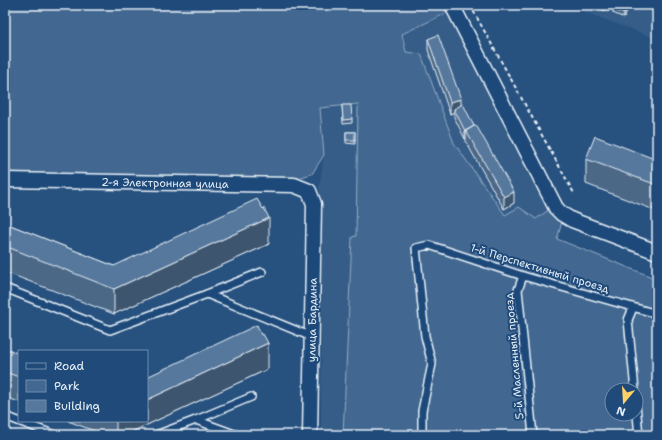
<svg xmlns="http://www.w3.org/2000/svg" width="662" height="440" font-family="'Shantell Sans',sans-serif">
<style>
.built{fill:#355d88}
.green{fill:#436891;stroke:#96acc4;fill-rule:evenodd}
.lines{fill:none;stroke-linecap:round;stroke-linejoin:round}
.lane-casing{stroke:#e8f1f8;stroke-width:10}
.street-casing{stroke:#e8f1f8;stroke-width:17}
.path{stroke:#e8f1f8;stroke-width:2;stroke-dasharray:4 3;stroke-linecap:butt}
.lane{stroke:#1f4a7a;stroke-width:7}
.street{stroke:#1f4a7a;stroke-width:14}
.wall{fill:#4b6787;stroke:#e8f1f8}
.shaded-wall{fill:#3d546e;stroke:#e8f1f8}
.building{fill:#57789d;stroke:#e8f1f8}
.labels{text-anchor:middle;stroke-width:4;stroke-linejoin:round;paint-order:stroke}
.street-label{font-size:11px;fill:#e8f1f8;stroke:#1f4a7a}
</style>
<rect width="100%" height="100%" fill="#27517f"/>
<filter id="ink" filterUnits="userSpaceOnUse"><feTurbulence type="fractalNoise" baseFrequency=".025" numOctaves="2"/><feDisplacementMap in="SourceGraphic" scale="8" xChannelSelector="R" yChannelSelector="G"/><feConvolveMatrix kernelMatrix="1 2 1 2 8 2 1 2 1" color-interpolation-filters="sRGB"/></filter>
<g filter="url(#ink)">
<g class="built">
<path d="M588,5H657V39L585,12Z"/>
<path d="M447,13L550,209L535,219L505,215L454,143L421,54L406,52L402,34Z"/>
<path d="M358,104L356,236L352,237L343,435H321L322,205L319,188L324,155L320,108Z"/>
</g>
<path class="green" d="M5,5H443L447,13L402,34L406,52L421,54L454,143L505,215L519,207L536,219L550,209L562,222L557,239L657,279V435H343L352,237L356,236L358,104L320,108L324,155L312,174L298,178L5,174ZM612,390H636V414H612Z"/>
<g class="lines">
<g class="lane-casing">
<g id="lane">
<path d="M262,272L207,294L312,337"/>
<path d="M523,276L518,290L533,435"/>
<path d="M5,288L110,330L207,294"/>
<path d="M633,308L628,320L635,390"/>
<path d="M636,405L639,435"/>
<path d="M5,416L55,435"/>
<path d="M156,435L196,420"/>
<path d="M237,435L196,420L251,397"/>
<path d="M422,435V411L432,364L425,336L416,248L429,245L523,276L657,314"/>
</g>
</g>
<g class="street-casing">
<g id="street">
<path d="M452,5L556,208L562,214L572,220L657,252"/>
<path id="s1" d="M5,180L294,185L309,191L314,204L310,435"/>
</g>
</g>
<path class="path" d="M470,5L575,195"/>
<use href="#lane" class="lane"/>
<use href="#street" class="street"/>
</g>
<g class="wall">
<path d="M598,5H611L608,12L598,8Z"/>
<path d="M613,9L627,11L624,18L613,13Z"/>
<path d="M428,39L461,106L474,126L514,203L504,209L466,142V138L465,139L454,117V112L450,114L428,50Z"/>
<path d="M342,105L352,119V123L343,124Z"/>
<path d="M346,132H355V144L346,143Z"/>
<path d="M586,159L657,160V211L586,184Z"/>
<path d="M5,223L114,266L269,244L114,314L5,272Z"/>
<path d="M5,348L19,354V402L5,397Z"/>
<path d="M268,369L125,435H105L68,421H147Z"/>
</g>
<g class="shaded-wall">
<path d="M609,5H611L608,12V8Z"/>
<path d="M627,7V11L624,18V14Z"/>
<path d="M461,99V110L454,109V112L450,114V102Z"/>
<path d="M465,131H466V138L465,139Z"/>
<path d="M514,192V203L504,209V197Z"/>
<path d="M269,218V244L114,314V289Z"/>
<path d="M268,343V369L125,435H116V421H147V400Z"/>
</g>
<g class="building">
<path d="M600,5H609L608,8Z"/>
<path d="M614,5H623L627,7L624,14L613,9Z"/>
<path d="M438,35L461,99L450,102L428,39Z"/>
<path d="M463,104L474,126L465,131L454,109Z"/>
<path d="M342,105H351L352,119L343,120Z"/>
<path d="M476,125L514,192L504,197L466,131Z"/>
<rect x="346" y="132" width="9" height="8"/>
<path d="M595,136L657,160V185L586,159Z"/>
<path d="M257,199L263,209L264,208L269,218L114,289L5,246V223L114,266Z"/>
<path d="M257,325L261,335L263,334L268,343L147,400V377Z"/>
<path d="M5,348L19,354V377L5,372Z"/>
</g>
</g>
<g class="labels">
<g class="street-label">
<text dy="4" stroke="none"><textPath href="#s1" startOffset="160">2-я Электронная улица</textPath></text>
<text transform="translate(540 268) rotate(17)" y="4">1-й Перспективный проезд</text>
<text transform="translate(312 320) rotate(-89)" y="4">улица Бардина</text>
<text transform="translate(514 356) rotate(-95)" y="4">5-й Масленный проезд</text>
</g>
</g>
<rect width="662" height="440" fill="none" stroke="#1f4a7a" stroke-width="20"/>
<rect x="10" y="10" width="642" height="420" fill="none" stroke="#e8f1f8" stroke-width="1.5" filter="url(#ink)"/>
<rect x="18" y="350" width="130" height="72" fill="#1f4a7a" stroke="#6f8dac"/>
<rect x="26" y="363" width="20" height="6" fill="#1f4a7a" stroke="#6f8dac"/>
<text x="54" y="370" font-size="12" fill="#e8f1f8">Road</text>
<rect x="26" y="380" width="20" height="12" fill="#436891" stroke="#6f8dac"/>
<text x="54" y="390" font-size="12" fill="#e8f1f8">Park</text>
<rect x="26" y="400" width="20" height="12" fill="#57789d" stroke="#6f8dac"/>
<text x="54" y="410" font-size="12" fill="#e8f1f8">Building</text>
<g transform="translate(624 402) rotate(198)"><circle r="19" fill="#1f4a7a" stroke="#6f8dac"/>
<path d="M0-3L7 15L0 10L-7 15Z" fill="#ffd166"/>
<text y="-6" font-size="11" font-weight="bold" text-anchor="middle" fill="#e8f1f8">N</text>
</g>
</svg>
